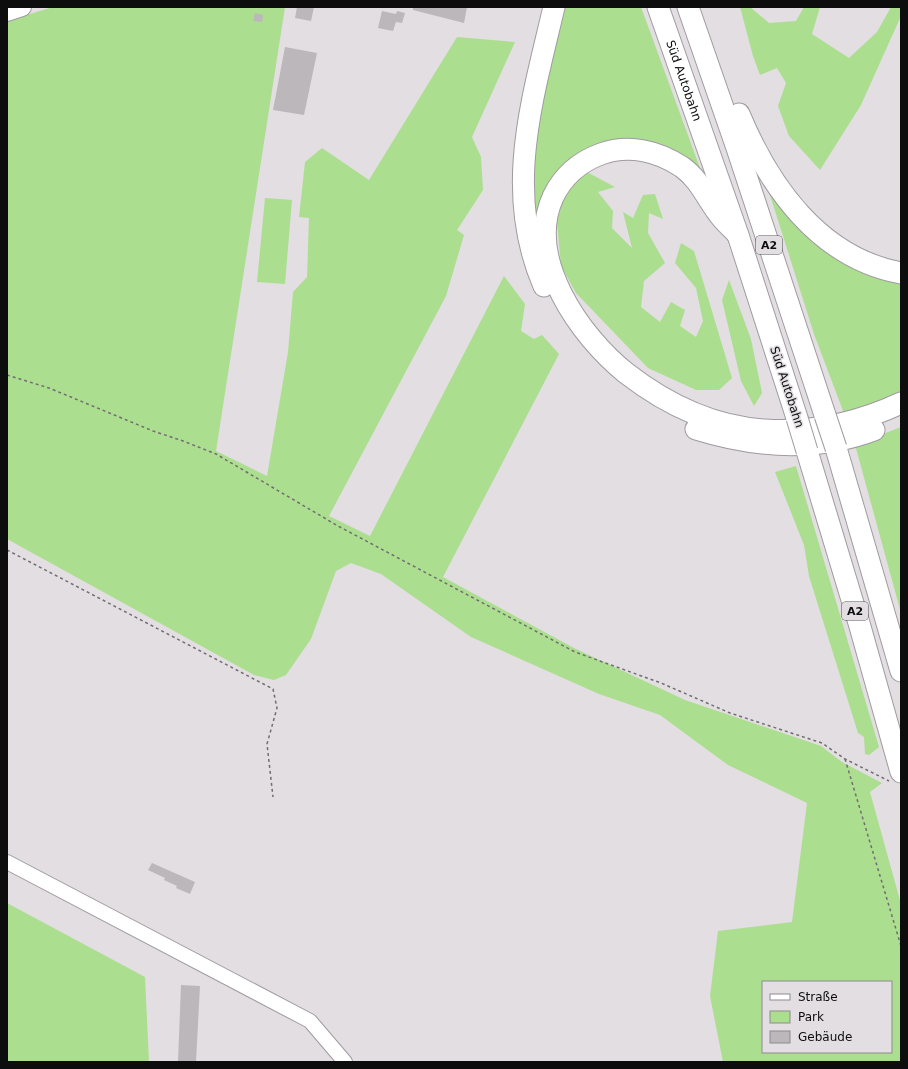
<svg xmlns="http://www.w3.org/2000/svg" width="908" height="1069" font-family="'DejaVu Sans',sans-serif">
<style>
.green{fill:#acde8f;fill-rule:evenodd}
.building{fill:#bcb7bb}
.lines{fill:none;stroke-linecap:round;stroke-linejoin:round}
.minor-casing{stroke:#9f9b9f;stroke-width:16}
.major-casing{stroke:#9f9b9f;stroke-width:20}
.highway-casing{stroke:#9f9b9f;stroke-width:23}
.path{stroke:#706e70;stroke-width:1.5;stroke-dasharray:3 3;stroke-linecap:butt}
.minor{stroke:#fff;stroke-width:14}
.major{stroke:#fff;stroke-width:18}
.highway{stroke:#fff;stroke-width:21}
.highway-bridge-casing{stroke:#9f9b9f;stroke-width:23;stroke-linecap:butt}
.highway-bridge{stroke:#fff;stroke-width:21}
.labels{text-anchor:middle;stroke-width:3;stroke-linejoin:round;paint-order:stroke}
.shield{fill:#e2dee2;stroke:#4e4c4e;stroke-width:1}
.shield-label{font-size:11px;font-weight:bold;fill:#0e0d0e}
.street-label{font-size:12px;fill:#0e0d0e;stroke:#e2dee2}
</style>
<rect width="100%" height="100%" fill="#e2dee2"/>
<g class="green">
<path d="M53,7H285L216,451L267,476L288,352L293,292L307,277L309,218L299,217L305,162L322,148L369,180L457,37L515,42L472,137L481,157L483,190L457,230L464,235L446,296L329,516L370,536L504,276L525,304L521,331L534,339L542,335L559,354L443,577L574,648L685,700L821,746L842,762L882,783L870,792L901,904V1062H723L710,996L718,931L792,922L807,803L728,765L660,715L599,694L471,637L381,574L351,563L336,571L311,639L286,675L274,680L254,675L7,539V21ZM763,982H891V1052H763Z"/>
<path d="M561,7H641L704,179L675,155L585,152L540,231L529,196L539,97Z"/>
<path d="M740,7H750L769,23L796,21L804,7H820L812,34L849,58L877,32L891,7H901V16L861,105L820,170L789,136L778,106L786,83L777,68L760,75L753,56Z"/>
<path d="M585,171L615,187L598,192L613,211L612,228L632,248L623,212L633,218L643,195L655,194L663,219L649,213L648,233L665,263L644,281L641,307L660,322L671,302L685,310L680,326L696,337L703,321L696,288L675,263L681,243L694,251L732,378L719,390H696L648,368L576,293L561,266L557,222L565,192Z"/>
<path d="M763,173L796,216L901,278V394L845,416L814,334Z"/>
<path d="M265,198L292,200L285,284L257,282Z"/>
<path d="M729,280L751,339L762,393L754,406L741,381L722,300Z"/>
<path d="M901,427V613L854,441L878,436Z"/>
<path d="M796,466L879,747L869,755L865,754L864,737L858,733L809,576L804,545L775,472Z"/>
<path d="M7,903L145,977L149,1062H7Z"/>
</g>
<g class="building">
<path d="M297,7H314L311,21L295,18Z"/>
<path d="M413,7H467L464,23L413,10Z"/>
<path d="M382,11L396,14L397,11L405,13L402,23L396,22L393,31L378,28Z"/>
<path d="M255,13L263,15L262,22L253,21Z"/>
<path d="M285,47L317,53L304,115L273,110Z"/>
<path d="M152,863L195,882L190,894L176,888L177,886L164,880L165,878L148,870Z"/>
<path d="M181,985L200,986L196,1062H178Z"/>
</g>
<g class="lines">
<g class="minor-casing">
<path id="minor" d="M7,862L310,1021L345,1062"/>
</g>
<g class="major-casing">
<path id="major" d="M7,12L22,7"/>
</g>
<g class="highway-casing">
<g id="highway">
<path id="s1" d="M658,7L738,235L797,418"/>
<path d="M688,7L737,148L825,415"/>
<path d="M739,114C769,186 819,258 901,273"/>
<path d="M738,235C732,228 723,221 718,213C706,197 699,179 682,167C658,151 629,144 601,154C579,162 563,176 553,197C525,259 580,336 626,373C666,404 714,427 765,430C812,433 858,423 901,403"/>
<path d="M544,286C503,192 532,101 554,7"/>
<path d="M696,429C754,447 816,452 874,430"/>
<path d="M836,448L901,671"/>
<path d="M807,451L859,623L901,772"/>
</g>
</g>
<g class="path">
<path d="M7,375L49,388L153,431L183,441L216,454L338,526L575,652L661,683L730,713L822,743L845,759L889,781"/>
<path d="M7,550L273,689L277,708L267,744L273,797"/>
<path d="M845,759L901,946"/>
</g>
<use href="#minor" class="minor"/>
<use href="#major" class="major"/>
<use href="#highway" class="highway"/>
<g class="highway-bridge-casing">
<g id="highway-bridge">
<path d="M825,415L836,448"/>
<path d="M797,418L807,451"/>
</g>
</g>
<use href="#highway-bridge" class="highway-bridge"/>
</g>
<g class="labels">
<g class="shield">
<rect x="756" y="236" width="26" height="18" rx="3"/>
<rect x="842" y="602" width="26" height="18" rx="3"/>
</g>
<g class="shield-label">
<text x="769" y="249">A2</text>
<text x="855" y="615">A2</text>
</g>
<g class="street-label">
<text dy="4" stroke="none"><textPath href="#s1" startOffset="78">Süd Autobahn</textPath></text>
<text transform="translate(787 387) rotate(72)" y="4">Süd Autobahn</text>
</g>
</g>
<rect width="908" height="1069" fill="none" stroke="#0e0d0e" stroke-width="16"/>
<rect x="762" y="981" width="130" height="72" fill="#e2dee2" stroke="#8d8a8d"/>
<rect x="770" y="994" width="20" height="6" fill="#ffffff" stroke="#8d8a8d"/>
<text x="798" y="1001" font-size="12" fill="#0e0d0e">Straße</text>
<rect x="770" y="1011" width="20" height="12" fill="#acde8f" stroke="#8d8a8d"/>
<text x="798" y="1021" font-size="12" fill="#0e0d0e">Park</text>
<rect x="770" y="1031" width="20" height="12" fill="#bcb7bb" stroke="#8d8a8d"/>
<text x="798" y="1041" font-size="12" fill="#0e0d0e">Gebäude</text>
</svg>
